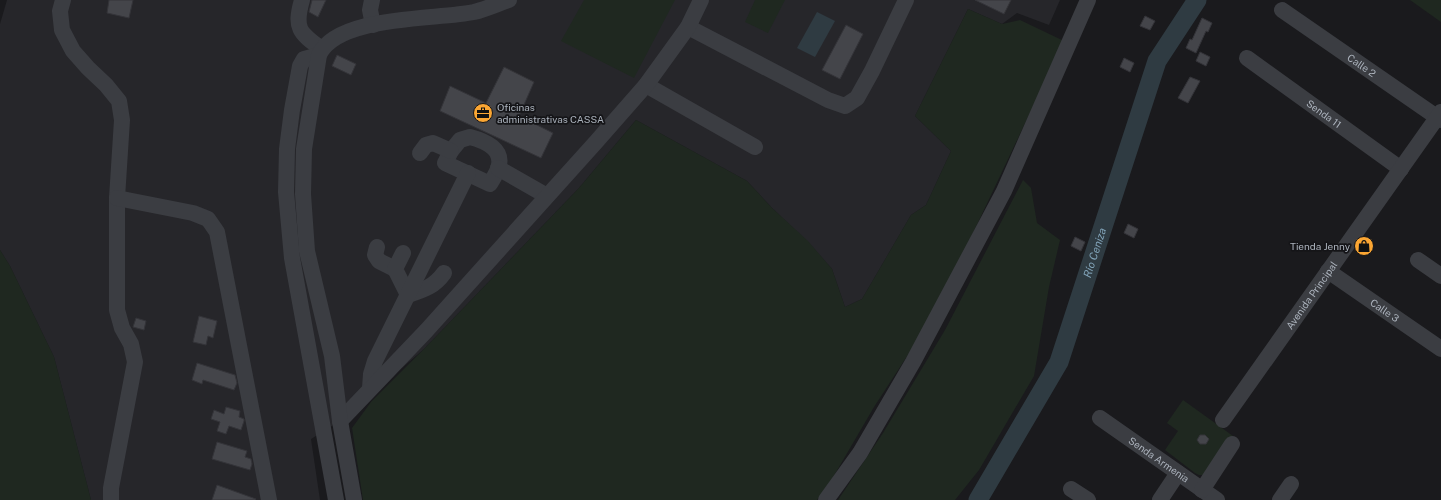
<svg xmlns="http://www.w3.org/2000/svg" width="1441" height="500" font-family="'Public Sans',sans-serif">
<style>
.built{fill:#26262a}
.green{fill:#1f2820}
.water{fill:#2f3b42}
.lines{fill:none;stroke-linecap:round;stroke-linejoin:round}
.river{stroke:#2f3b42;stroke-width:19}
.building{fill:#44454a;stroke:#343439}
.minor{stroke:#3b3d42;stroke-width:16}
.labels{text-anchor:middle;stroke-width:3.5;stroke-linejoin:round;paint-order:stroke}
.street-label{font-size:10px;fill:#acb3bd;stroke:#151518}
.poi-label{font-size:10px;fill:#acb3bd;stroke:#151518;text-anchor:start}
.water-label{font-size:11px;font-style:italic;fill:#82a4b9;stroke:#151518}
</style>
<rect width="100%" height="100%" fill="#1a1a1d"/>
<path class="built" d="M7,0H1060L1049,25L1017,13L1002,24L968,9L915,116L951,151L926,205L911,215L862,299L845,307L832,269L808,242L772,208L747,181L636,120L579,188L424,349L340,421L311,439L320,500H91L54,357L10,266L0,250V24Z"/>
<g class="green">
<path d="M584,0H675L634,78L561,41Z"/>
<path d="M755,0H785L768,33L745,22Z"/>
<path d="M1410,0H1441V22Z"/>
<path d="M968,9L1002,24L1020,20L1064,41L956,269L913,347L874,407L832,479L817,500H363L352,428L371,402L424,349L579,188L636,120L747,181L772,208L808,241L832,269L845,307L862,299L911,215L926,205L951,151L915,116Z"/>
<path d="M1023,180L1031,188L1037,223L1060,240L1049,287L1034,376L979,470L955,500H838L883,433L945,330Z"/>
<path d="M0,250L10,266L54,357L91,500H0Z"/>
<path d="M1183,400L1233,436L1208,472L1204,475H1199L1195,473L1165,450L1178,431L1167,423Z"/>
</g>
<path class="water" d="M817,12L835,21L815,57L797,48Z"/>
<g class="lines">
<path class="river" id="s1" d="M978,500L1059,362L1157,61L1197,0"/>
</g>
<g class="building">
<path d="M109,0H133L129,18L107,13Z"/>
<path d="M312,0H326L318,17L309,12Z"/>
<path d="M975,0H1011L1004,14Z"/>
<path d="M1145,16L1155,21L1150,30L1140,26Z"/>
<path d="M1202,18L1212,23L1208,32L1206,31L1196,53L1186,48L1190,39L1192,40Z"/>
<path d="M846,25L863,34L840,79L822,70Z"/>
<path d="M1200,52L1210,57L1206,66L1196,61Z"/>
<path d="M337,55L356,64L351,75L332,66Z"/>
<path d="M1124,58L1134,63L1130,72L1120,67Z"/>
<path d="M504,67L534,82L519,116L553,133L541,158L440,111L450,86L486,103Z"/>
<path d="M1190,77L1200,81L1188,103L1178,98Z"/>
<path d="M1128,224L1138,229L1134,238L1124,233Z"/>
<path d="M1075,237L1085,242L1081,251L1071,246Z"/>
<path d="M199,316L217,321L213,338L208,336L206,345L193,342Z"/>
<path d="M136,318L146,321L144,330L133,327Z"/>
<path d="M197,363L235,375L237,383L234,390L203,380L202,384L192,380Z"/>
<path d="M226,407L240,411L239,417L244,419V421L241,430L229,426L226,434L217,431L220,422L211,419L214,410L224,414Z"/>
<path d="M1200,435H1205L1209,439L1206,444H1200L1197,440Z"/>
<path d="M217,442L247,451L245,457L251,459L252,464L250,470L212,459Z"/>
<path d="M217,485L256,499L255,500H212Z"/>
</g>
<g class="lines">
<g class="minor">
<path d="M63,0L60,11L62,30L73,51L88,68L106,85L119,101L122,120L117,198V310L122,328L131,344L135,362L111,488V500"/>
<path d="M302,0C294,28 299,33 322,49"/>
<path d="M372,0L370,10L373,25"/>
<path id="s2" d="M1282,10L1441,120"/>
<path d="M688,27L828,100L845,106L857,98L872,71L906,0"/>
<path d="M319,55L304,59L300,66L292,110L287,149L286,192L292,258L336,500"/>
<path id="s3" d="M1247,58L1401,169"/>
<path d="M646,85L755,147"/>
<path d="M470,137C485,141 505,149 498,169C496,174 493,179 490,184L445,163L451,151L460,140Z"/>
<path d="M420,153L426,145L433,143L451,151"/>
<path d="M498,168L547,196"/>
<path d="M117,198L193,213L208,219L217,232L269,500"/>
<path d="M377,247L375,255L379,261L395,269"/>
<path d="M403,253L395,269L408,295C423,290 434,287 444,273"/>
<path d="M1418,260L1441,276"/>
<path id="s4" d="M1328,271L1441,349"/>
<path d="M370,388L371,374L375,361L468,173"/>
<path id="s5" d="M1100,418L1217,500"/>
<path id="s6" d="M1223,420L1441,112"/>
<path d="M340,421L426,331L596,142L646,85L688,27L701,0"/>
<path d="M1071,489L1088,500"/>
<path d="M1202,490L1232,444"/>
<path d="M354,500L340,421L332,356L307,251L303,194L304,149L319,55C337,15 436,20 474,12C486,9 497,4 509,0"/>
<path d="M826,500L860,453L913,362L1004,191L1088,0"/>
<path d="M1160,500L1178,473"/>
<path d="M1280,500L1291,484"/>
</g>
</g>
<defs>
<g id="office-disc" transform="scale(1)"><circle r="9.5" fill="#fba633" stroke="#151518"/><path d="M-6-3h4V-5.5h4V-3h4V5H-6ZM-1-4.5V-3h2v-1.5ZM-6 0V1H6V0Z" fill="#111"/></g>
<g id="shop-disc" transform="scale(1)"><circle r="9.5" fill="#fba633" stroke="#151518"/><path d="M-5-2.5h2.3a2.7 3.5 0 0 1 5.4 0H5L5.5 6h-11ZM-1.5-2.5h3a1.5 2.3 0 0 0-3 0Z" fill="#111"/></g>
</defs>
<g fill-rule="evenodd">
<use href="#office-disc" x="483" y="113"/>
<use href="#shop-disc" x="1364" y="246"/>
</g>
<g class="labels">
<g class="street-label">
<text dy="4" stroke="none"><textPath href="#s2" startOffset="97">Calle 2</textPath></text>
<text dy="4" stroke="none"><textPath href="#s3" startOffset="95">Senda 11</textPath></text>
<text dy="4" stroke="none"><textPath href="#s6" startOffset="153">Avenida Principal</textPath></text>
<text dy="4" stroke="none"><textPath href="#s4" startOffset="69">Calle 3</textPath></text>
<text dy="4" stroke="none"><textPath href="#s5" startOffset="72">Senda Armenia</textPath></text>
</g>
<g class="poi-label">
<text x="497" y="111">Oficinas<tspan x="497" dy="12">administrativas CASSA</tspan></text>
<text x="1350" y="250" text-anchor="end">Tienda Jenny</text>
</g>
<g class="water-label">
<text dy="4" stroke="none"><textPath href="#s1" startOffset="275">Río Ceniza</textPath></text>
</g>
</g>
</svg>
